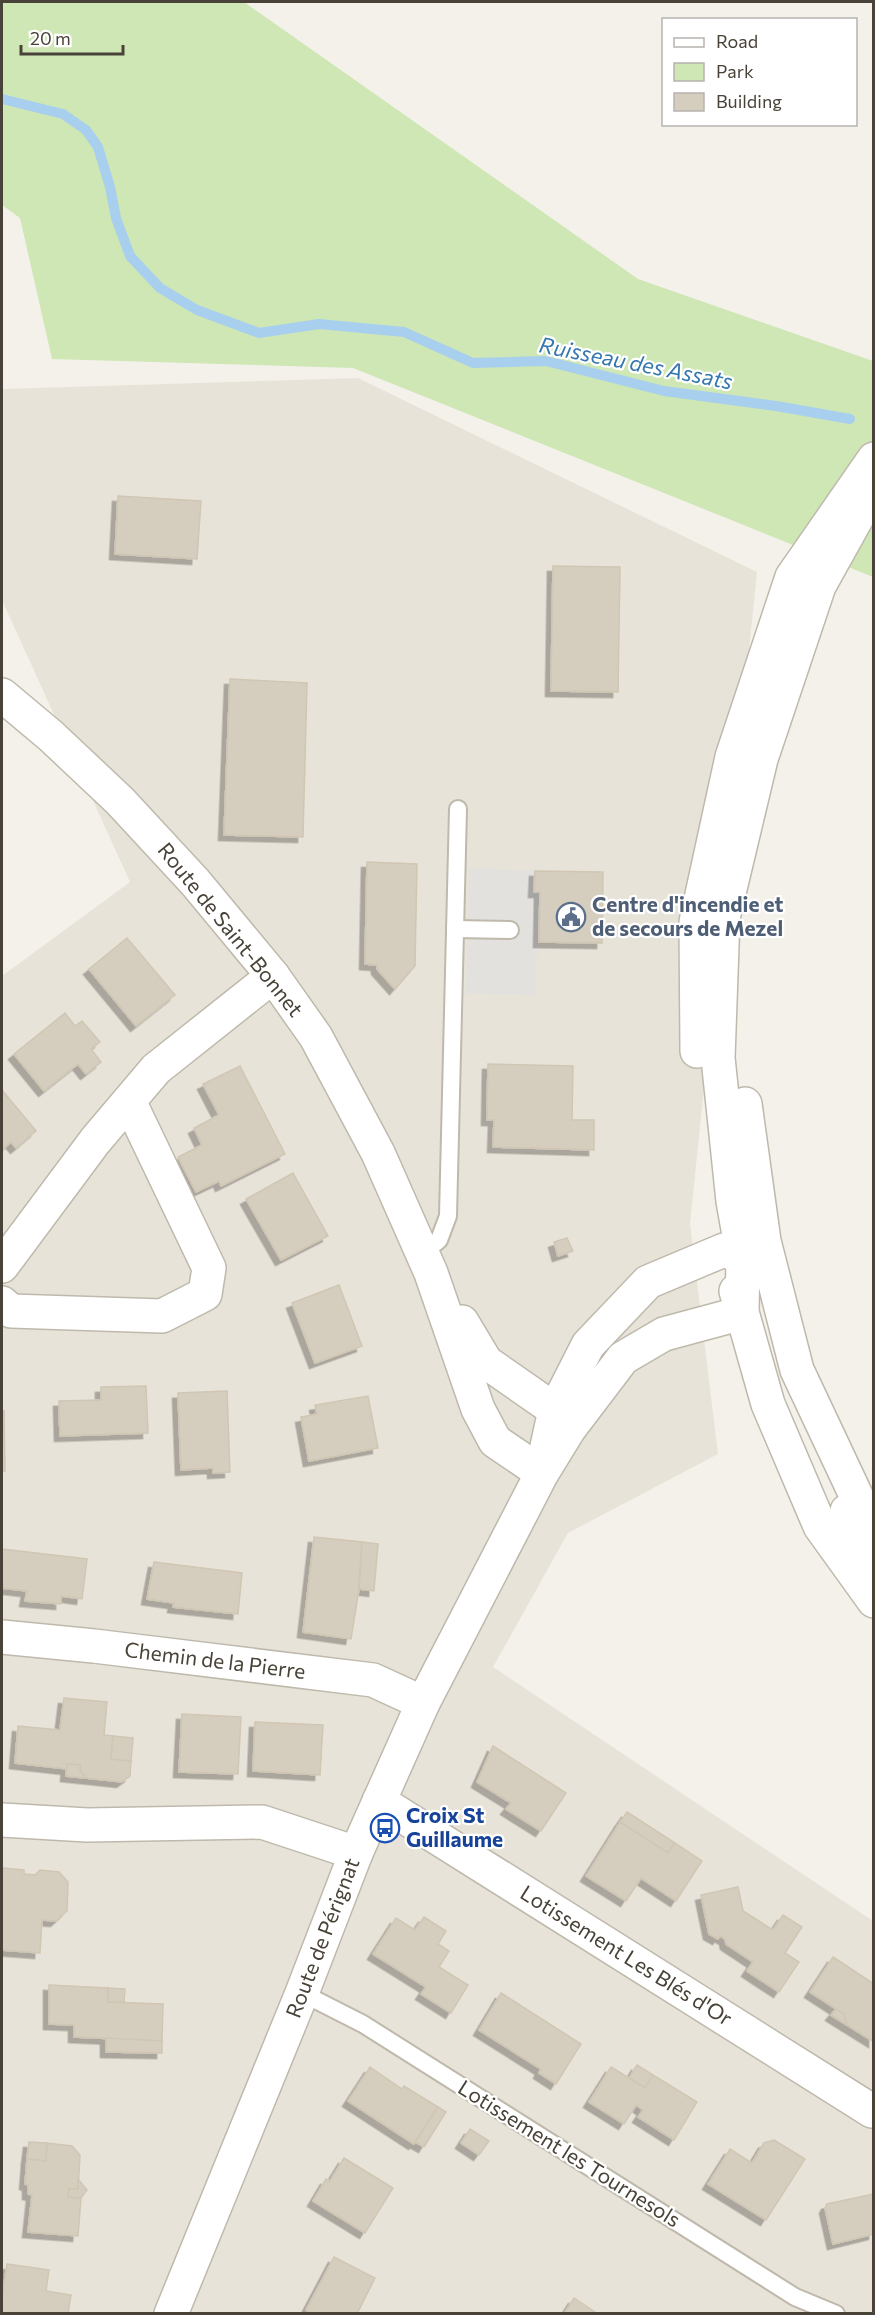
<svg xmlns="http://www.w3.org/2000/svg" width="875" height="2315" font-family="Commissioner,sans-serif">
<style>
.residential{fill:#e8e3d8}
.green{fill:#cee7b4}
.parking{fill:#e3e1de}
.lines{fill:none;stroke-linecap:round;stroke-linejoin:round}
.stream{stroke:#a9cfee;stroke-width:10}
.building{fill:#d5cebf;stroke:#d0c6b3;stroke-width:1.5;filter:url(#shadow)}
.service-casing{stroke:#bfb9ac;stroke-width:20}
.minor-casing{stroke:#bfb9ac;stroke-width:36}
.tertiary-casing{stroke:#bfb9ac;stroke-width:36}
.service{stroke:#fff;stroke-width:16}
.minor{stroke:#fff;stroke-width:33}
.tertiary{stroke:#fff;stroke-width:33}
.labels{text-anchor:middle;stroke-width:4.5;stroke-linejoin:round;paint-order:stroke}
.service-label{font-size:21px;font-weight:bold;fill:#4e5e75;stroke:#fff;text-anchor:start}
.street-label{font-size:21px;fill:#484238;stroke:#fff}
.transit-label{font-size:21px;font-weight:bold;fill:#164399;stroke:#fff;text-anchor:start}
.water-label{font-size:22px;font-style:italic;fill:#3577b0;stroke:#fff}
</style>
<defs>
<filter id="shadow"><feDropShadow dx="-5.5" dy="5.5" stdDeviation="0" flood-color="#0004"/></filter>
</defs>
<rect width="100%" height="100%" fill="#f4f1ea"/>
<path class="residential" d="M358,378L757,572L690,1224L718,1454L568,1533L493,1667L873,1921V2313H2V976L130,882L2,600V389Z"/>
<path class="green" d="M2,2H244L638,279L873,361V577L353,368L52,359L20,218L2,205Z"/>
<path class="parking" d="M469,868L535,871L534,892H540L535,995L466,994Z"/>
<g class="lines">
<path class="stream" d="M2,99L63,114L86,130L98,147L110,187L116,218L130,256L160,288L197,310L259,333L319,324L404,332L473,363L546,361L664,391L776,406L850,419"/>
</g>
<g class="building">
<path d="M118,496L201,501L197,559L115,554Z"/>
<path d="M553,566L620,567L618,692L551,691Z"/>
<path d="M230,679L307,683L303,837L224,835Z"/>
<path d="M367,862L417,864L415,966L395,989L377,969V965L365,964Z"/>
<path d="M535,871L603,872L602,943L539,942L540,892H534Z"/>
<path d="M127,938L175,995L136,1026L89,969Z"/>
<path d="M65,1013L75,1026L82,1021L100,1042L91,1049L101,1062L86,1074L78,1064L44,1091L14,1054Z"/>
<path d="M488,1064L573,1066L572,1120H594V1150L493,1147L494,1120H487Z"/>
<path d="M240,1066L285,1154L221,1186L219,1181L196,1192L178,1157L202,1145L194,1128L219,1115L203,1084Z"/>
<path d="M2,1090L36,1131L16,1148L11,1142L2,1150Z"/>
<path d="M293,1173L328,1236L281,1260L246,1199Z"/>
<path d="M567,1238L573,1251L558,1256L554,1242Z"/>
<path d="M339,1285L362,1346L315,1363L292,1303Z"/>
<path d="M146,1386L148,1433L60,1436L59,1401L101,1400V1387Z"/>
<path d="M227,1391L230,1472L213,1473V1468L181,1470L178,1393Z"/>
<path d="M368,1396L378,1448L309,1461L301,1417L317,1414L315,1405Z"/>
<path d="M4,1411L5,1471H2V1412Z"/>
<path d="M314,1537L362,1542L359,1589L351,1639L303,1632Z"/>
<path d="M362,1542L378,1544L374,1591L359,1589Z"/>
<path d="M2,1549L87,1559L82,1599L61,1596V1604L25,1601L27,1591L2,1588Z"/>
<path d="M154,1562L242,1573L238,1614L173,1607L174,1603L147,1599Z"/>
<path d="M64,1698L107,1702L104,1735L113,1736L111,1759L131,1761L130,1776L122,1782L86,1778L80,1770V1765L67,1764V1769L15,1763L18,1726L60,1730Z"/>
<path d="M182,1714L241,1717L238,1774L179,1772Z"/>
<path d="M255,1722L323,1725L320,1775L253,1771Z"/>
<path d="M113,1736L133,1738L131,1761L111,1759Z"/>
<path d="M493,1746L566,1793L541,1831L506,1809L511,1803L477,1782Z"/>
<path d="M67,1764L80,1765V1770L86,1778L66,1776Z"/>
<path d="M627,1812L675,1843L668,1853L620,1822Z"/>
<path d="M620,1822L668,1853L675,1843L702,1861L676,1901L641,1878L626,1901L586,1876Z"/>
<path d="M2,1868L24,1870V1874L35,1875L40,1870L59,1872L68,1882L67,1911L56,1921L42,1920L40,1953L2,1950Z"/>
<path d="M738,1887L743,1911L773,1930L783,1915L802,1927L785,1953L799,1962L779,1992L747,1971L753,1962L726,1944L725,1939L720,1936L718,1939L709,1934L701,1895Z"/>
<path d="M424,1917L446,1931L438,1944L449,1951L439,1967L468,1985L451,2013L421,1994L426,1987L373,1954L396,1918L415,1930Z"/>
<path d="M833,1957L874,1984V2042L847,2025L844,2014L810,1992Z"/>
<path d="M49,1985L108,1988V2002L163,2004L162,2041L74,2037V2025L49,2024Z"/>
<path d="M108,1988L125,1989L124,2002H108Z"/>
<path d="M501,1993L581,2044L556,2084L539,2073L541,2069L479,2030Z"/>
<path d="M836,2009L844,2014L847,2025L831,2015Z"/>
<path d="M106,2038L162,2041V2053L106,2052Z"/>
<path d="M637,2065L653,2075L645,2088L629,2078Z"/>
<path d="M370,2067L402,2089L404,2086L438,2107L414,2144L348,2101Z"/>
<path d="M611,2067L645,2088L653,2075L697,2102L674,2140L638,2117L643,2110L636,2105L624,2124L589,2102Z"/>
<path d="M438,2107L446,2112L424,2147L415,2142Z"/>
<path d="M470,2129L489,2141L479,2155L461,2143Z"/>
<path d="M774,2140L805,2159L766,2220L708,2184L730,2149L752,2163L764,2143Z"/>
<path d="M29,2142L47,2143L46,2161L27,2159Z"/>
<path d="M47,2143L72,2146L80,2155L78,2189H69L68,2197L81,2198L78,2236L28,2232L32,2195L28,2194V2185L25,2184L27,2159L46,2161Z"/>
<path d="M344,2158L393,2188L365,2233L313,2201L326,2179L330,2181Z"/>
<path d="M78,2179L87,2190L81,2198L68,2197L69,2189H78Z"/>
<path d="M874,2194V2234L833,2244L825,2208L827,2204Z"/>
<path d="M334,2257L375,2278L357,2314H313L306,2310Z"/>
<path d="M7,2264L49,2270L46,2291L71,2295L68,2314H2V2297Z"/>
<path d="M574,2298L598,2314H564Z"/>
</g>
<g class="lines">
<g class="service-casing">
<g id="service">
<path d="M455,929L510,930"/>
<path d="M422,1254L439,1240L448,1216L458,809"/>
<path d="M302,1993L363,2024L795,2297L836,2314"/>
</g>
</g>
<g class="minor-casing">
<g id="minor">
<path d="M2,1266L95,1141L156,1069L273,976"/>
<path d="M2,1303L11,1311L162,1316L205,1294L209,1268L129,1101"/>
<path d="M2,1637L94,1646L373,1680L423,1703"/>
<path d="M379,1801L872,2111"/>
<path d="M2,1820L87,1825L262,1822L356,1853"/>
</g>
</g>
<g class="tertiary-casing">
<g id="tertiary">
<path d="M2,695L51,736L120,801L195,882L273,976L316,1037L378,1153L431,1273L478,1409L495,1441L542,1473"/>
<path d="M697,1051L696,922L732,757L792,577L874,459"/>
<path d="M745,1104L764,1241L797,1370L862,1508L874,1526"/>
<path d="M736,1291L768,1404L820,1526L874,1601"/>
<path d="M462,1322L486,1362L555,1410L568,1427"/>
<path d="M546,1451L555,1410L588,1345L648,1282L724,1250L743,1258L750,1275"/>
<path d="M847,1511L874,1555"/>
<path d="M171,2314L302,1993L356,1853L423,1703L542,1473L569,1429L623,1358L664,1334L742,1313L743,1258L733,1201L718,1058L723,918L761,759L819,586L874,487"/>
</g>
</g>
<use href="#service" class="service"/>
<use href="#minor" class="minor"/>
<use href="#tertiary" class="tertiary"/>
</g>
<defs>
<g id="civic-ring" transform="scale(1.5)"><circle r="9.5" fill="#fff" stroke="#5c6f8a" stroke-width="1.5"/><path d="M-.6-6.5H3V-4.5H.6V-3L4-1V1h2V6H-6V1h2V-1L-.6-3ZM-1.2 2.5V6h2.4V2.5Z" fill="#5c6f8a"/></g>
<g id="bus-ring" transform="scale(1.5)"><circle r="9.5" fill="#fff" stroke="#1a4fb4" stroke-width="1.5"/><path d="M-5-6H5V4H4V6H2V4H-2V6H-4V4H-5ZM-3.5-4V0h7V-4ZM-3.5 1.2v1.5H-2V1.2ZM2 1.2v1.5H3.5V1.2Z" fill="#1a4fb4"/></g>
</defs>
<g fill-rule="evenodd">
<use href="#civic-ring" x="571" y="917"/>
<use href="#bus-ring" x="385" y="1828"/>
</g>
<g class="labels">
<g class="service-label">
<text x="592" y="912">Centre d'incendie et<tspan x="592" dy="24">de secours de Mezel</tspan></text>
</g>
<g class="street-label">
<text transform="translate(230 930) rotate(51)" y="7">Route de Saint-Bonnet</text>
<text transform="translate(215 1661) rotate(7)" y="7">Chemin de la Pierre</text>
<text transform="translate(323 1938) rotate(-69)" y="7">Route de Pérignat</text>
<text transform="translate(626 1956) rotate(32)" y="7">Lotissement Les Blés d'Or</text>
<text transform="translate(569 2154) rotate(32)" y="7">Lotissement les Tournesols</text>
</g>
<g class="transit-label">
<text x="406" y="1823">Croix St<tspan x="406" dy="24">Guillaume</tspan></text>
</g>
<g class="water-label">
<text transform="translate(636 363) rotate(11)" y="8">Ruisseau des Assats</text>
</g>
</g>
<rect width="875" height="2315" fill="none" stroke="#484238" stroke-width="6"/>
<rect x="662" y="18" width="195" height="108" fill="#ffffff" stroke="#b6b3af" stroke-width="1.5"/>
<rect x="674" y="38" width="30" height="9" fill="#ffffff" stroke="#b6b3af" stroke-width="1.5"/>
<text x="716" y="48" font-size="18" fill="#484238">Road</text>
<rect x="674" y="63" width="30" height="18" fill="#cee7b4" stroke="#b6b3af" stroke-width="1.5"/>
<text x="716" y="78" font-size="18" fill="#484238">Park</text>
<rect x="674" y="93" width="30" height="18" fill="#d5cebf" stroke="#b6b3af" stroke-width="1.5"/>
<text x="716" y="108" font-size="18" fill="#484238">Building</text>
<path d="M21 45v9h102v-9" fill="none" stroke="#484238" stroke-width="3"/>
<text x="30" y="45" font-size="18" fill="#484238" stroke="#ffffff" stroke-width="4.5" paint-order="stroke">20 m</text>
</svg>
